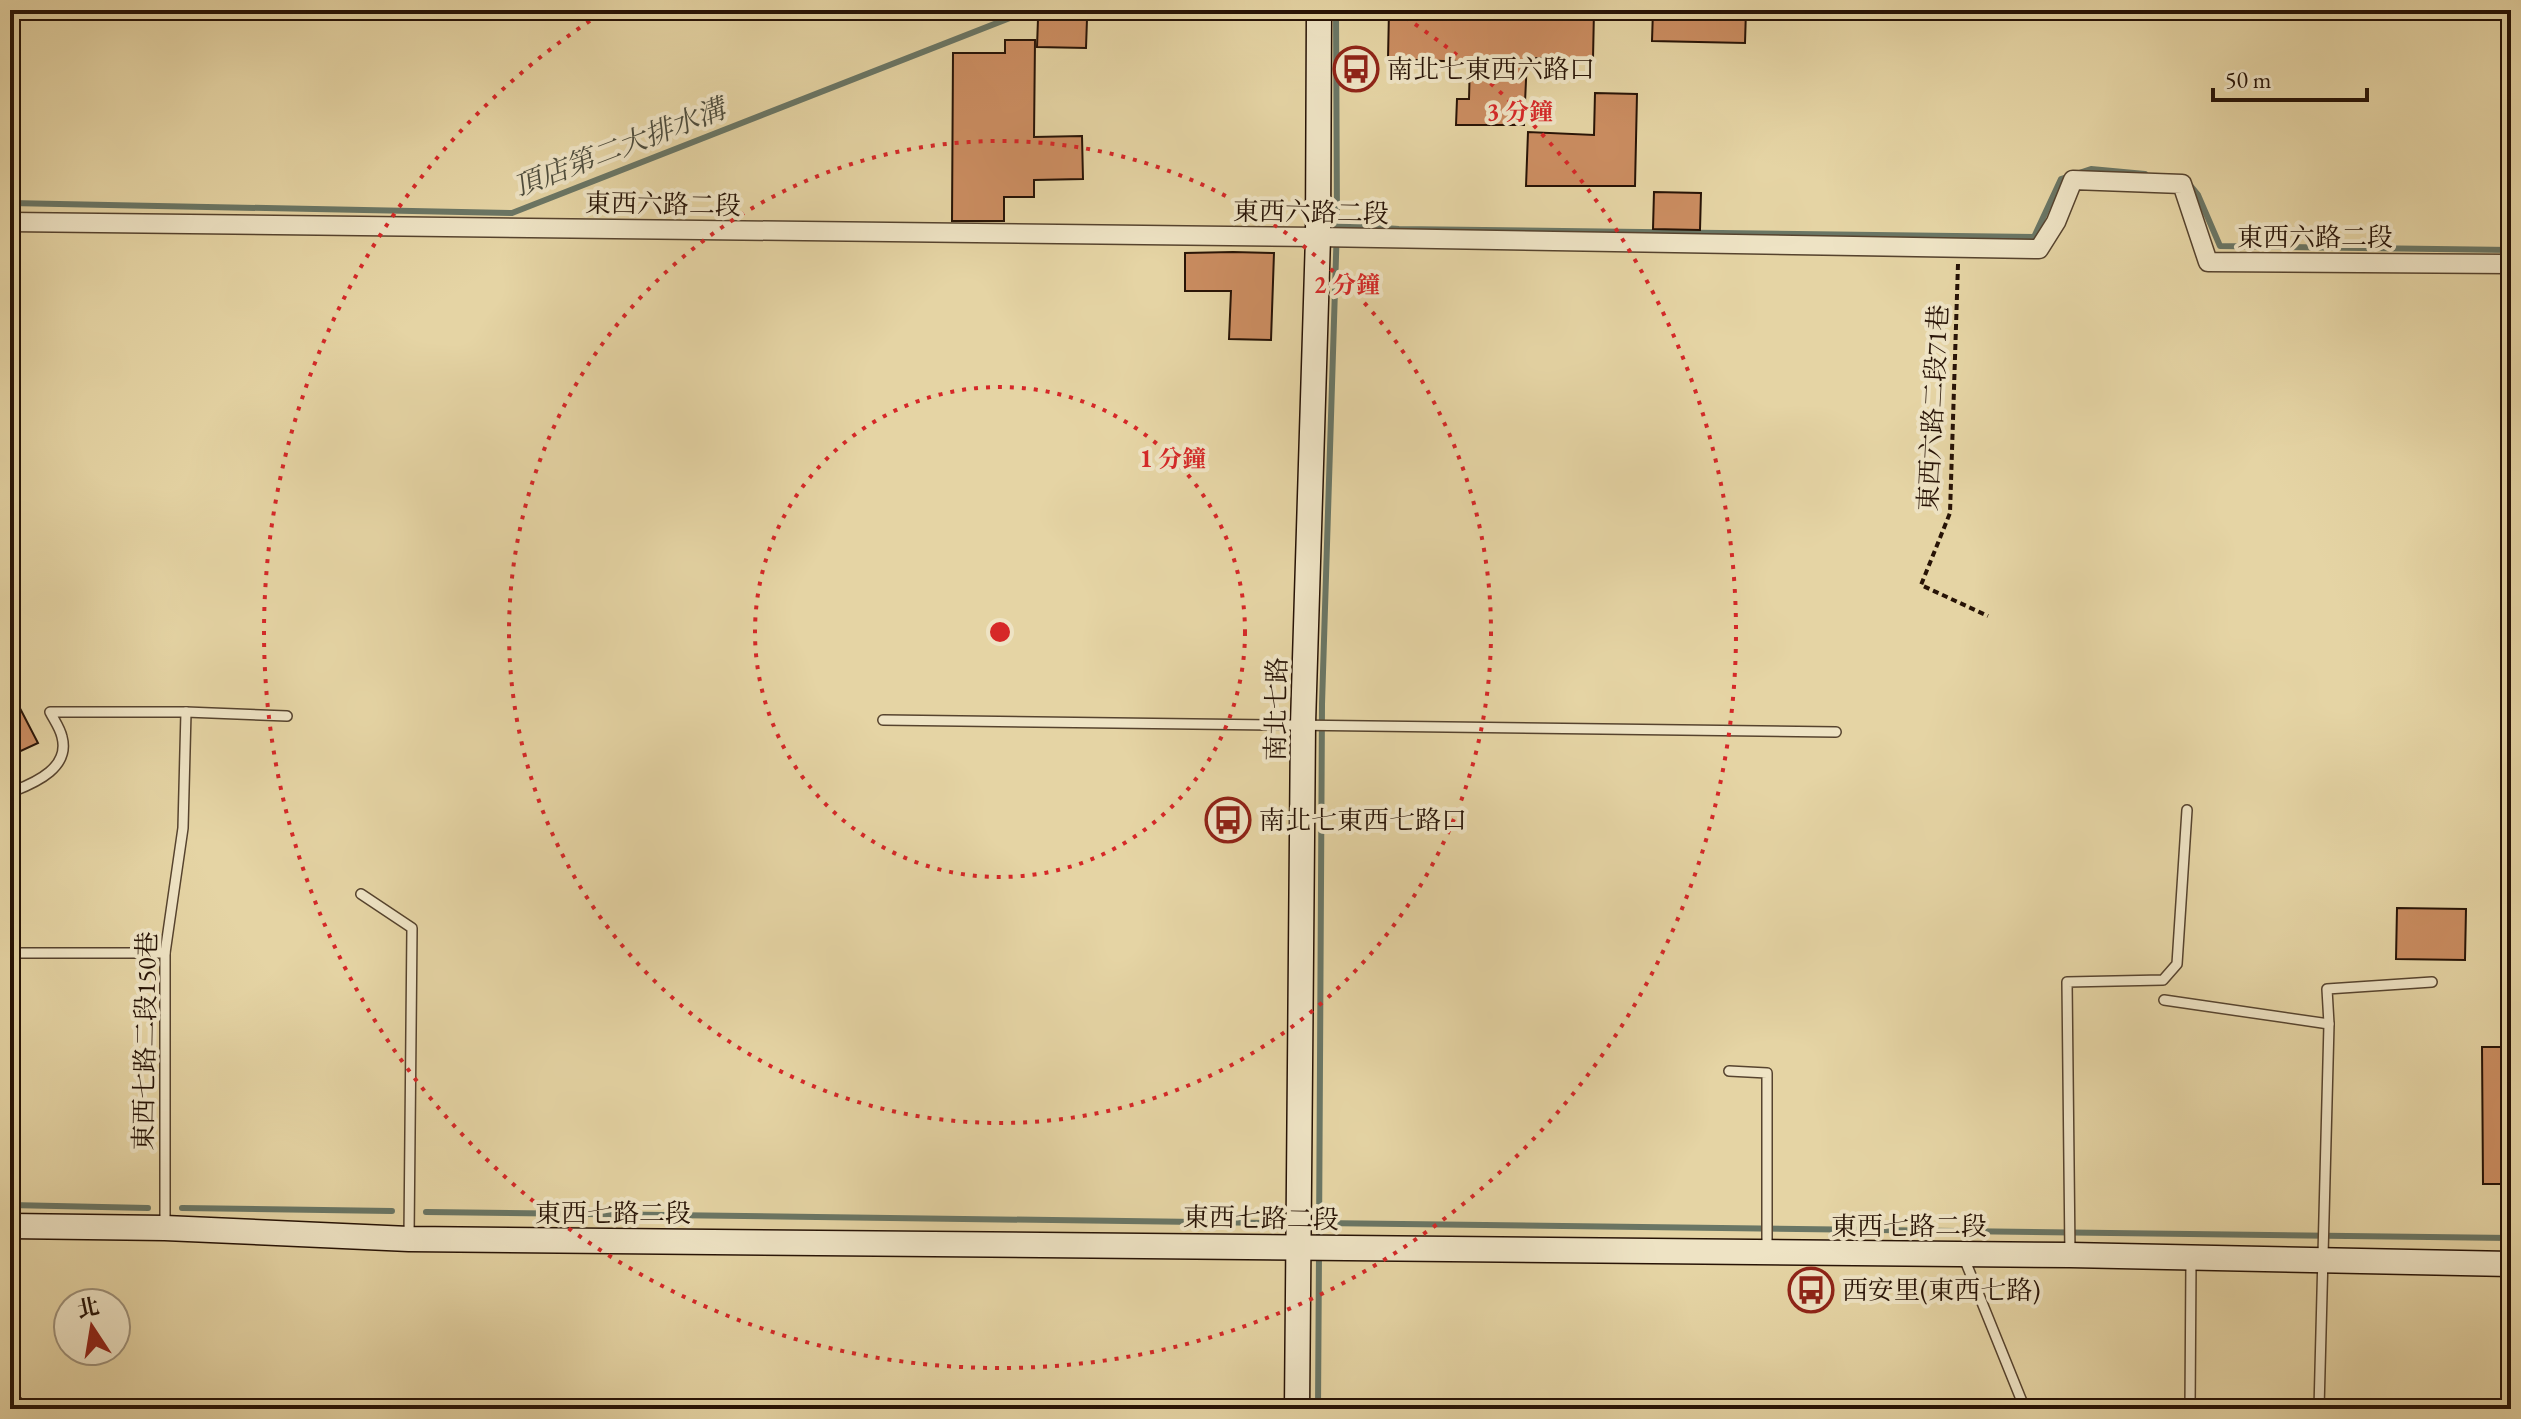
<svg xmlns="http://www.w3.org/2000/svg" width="2521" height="1419" font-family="'EB Garamond','Noto Serif TC',serif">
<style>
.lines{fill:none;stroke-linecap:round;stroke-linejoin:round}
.stream{stroke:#6a7665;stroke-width:6}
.building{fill:#cb8d61;stroke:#271306;stroke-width:2}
.lane-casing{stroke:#56432e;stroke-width:12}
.street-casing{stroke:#56432e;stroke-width:21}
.secondary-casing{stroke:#271306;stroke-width:27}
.path{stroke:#271306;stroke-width:4;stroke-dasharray:6 4;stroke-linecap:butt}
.lane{stroke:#eee3c4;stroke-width:9}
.street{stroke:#eee3c4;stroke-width:18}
.secondary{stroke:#eee3c4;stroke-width:24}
.ring{fill:none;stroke:#d62828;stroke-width:4;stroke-dasharray:4 8}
.labels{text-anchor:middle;stroke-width:8;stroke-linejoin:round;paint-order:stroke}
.poi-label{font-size:26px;fill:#271306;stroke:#eee3c4;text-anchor:start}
.street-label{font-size:26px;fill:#271306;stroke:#eee3c4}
.water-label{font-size:28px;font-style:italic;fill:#4e4d3d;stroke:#eee3c4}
.centre{fill:#d62828;stroke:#eee3c4;stroke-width:4}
.ring-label{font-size:24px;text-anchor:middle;font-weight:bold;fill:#d62828;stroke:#eee3c4;stroke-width:8;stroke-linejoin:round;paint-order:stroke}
</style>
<rect width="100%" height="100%" fill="#e5d4a4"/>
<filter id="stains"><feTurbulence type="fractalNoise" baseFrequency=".0025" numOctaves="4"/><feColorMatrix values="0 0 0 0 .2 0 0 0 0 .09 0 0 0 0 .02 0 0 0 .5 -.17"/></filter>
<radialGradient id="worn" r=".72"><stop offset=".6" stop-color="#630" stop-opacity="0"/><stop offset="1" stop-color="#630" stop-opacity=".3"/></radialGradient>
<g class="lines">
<g class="stream">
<path d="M2189,184L2198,195L2220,246L2511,250"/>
<path d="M10,203L512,213L1030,10"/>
<path d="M1337,225L1399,229L2034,237L2061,179L2091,169L2145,174"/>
<path d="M10,1205L148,1208"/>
<path d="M182,1208L392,1211"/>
<path d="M426,1212L1280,1223"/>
<path d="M1319,1223L2511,1238"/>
<path d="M1319,1242L1322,704L1337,225L1336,10"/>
<path d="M1318,1409L1319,1253"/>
</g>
</g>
<g class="building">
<path d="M1389,10H1594L1593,59L1527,58L1524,125H1456L1457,99H1469L1470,62L1388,59Z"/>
<path d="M1653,10H1746L1745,43L1652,41Z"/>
<path d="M1038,19H1087L1086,48L1037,47Z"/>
<path d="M1005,40H1035L1034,137L1082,136L1083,179L1034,180V197H1004V221H952L953,53H1005Z"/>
<path d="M1595,93L1637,94L1635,186H1526L1528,132L1594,135Z"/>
<path d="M1654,192L1701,193L1700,230L1653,229Z"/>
<path d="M1233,252L1274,253L1271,340L1229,339L1231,291H1185V253Z"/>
<path d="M10,689L38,743L10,756Z"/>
<path d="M2397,908L2466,909L2465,960L2396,959Z"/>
<path d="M2482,1047H2511V1184H2483Z"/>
</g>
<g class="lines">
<g class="lane-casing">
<g id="lane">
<path d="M883,720L1836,732"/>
<path d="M10,784L14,791C37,782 70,767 62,737C60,728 54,720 50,712H186L287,716"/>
<path d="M361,894L412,928L409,1236"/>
<path d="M10,953H165"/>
<path d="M2164,1000L2329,1024L2319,1409"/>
<path d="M2329,1024L2327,989L2432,982"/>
<path d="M1729,1071L1767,1073V1250"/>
<path d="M165,1227V953L183,828L186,712"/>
<path d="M2070,1255L2067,982L2163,980L2177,964L2187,810"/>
<path d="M1964,1258L2025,1409"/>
<path d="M2190,1409L2191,1261"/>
</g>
</g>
<g class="street-casing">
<path id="street" d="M10,222L1318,237L2039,249L2056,222L2073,180L2182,184L2208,262L2511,264"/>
</g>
<g class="secondary-casing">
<g id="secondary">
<path d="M10,1226L165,1228L409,1239L2070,1255L2511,1264"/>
<path d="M10,1405L14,1409"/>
<path d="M1297,1409L1303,724L1318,237L1319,10"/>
</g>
</g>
<path class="path" d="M1958,264L1950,513L1921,585L1988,616"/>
<use href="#lane" class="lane"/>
<use href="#street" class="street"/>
<use href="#secondary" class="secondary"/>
</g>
<g class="ring">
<circle cx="1000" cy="632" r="245"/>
<circle cx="1000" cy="632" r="491"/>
<path d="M1395 11A736 736 0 1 1 605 11"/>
</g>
<defs>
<g id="bus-ring" transform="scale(2.3)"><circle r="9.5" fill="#eee3c4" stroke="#8f2418" stroke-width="1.5"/><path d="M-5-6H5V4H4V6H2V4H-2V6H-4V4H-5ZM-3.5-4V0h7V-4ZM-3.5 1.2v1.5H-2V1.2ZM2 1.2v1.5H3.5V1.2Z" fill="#8f2418"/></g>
</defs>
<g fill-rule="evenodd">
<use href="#bus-ring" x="1356" y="69"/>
<use href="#bus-ring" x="1228" y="820"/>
<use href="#bus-ring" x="1811" y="1290"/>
</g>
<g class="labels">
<g class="poi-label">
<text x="1387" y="78">南北七東西六路口</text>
<text x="1259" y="829">南北七東西七路口</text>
<text x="1842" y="1299">西安里(東西七路)</text>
</g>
<g class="street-label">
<text transform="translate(663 204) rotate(1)" y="9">東西六路二段</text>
<text transform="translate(1311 212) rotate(1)" y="9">東西六路二段</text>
<text x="2315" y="246">東西六路二段</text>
<text transform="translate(1933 408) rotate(-87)" y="9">東西六路二段71巷</text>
<text transform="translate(1276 709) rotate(-89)" y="9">南北七路</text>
<text transform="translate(145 1041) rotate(-89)" y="9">東西七路二段150巷</text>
<text x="613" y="1222">東西七路二段</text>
<text transform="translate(1261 1218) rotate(1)" y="9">東西七路二段</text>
<text x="1909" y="1235">東西七路二段</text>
</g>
<g class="water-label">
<text transform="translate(619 147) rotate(-21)" y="10">頂店第二大排水溝</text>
</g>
</g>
<circle cx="1000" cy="632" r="12" class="centre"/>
<g class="ring-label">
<text x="1520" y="120">3 分鐘</text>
<text x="1347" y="293">2 分鐘</text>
<text x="1173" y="467">1 分鐘</text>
</g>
<rect width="2521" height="1419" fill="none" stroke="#e5d4a4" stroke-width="40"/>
<rect x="12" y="12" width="2497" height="1395" fill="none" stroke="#271306" stroke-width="4"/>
<rect x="20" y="20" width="2481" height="1379" fill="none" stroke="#271306" stroke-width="2"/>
<g transform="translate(92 1327) rotate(348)"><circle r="38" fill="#eee3c4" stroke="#9e9078" stroke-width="2"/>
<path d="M0-6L14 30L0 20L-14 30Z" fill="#8f2418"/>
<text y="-12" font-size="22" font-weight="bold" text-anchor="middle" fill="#271306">北</text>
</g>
<path d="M2213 88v12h154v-12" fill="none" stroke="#271306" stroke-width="4"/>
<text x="2225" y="88" font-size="24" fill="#271306" stroke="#eee3c4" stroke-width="6" paint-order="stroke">50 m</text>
<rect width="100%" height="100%" filter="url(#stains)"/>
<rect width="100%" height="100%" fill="url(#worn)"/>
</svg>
